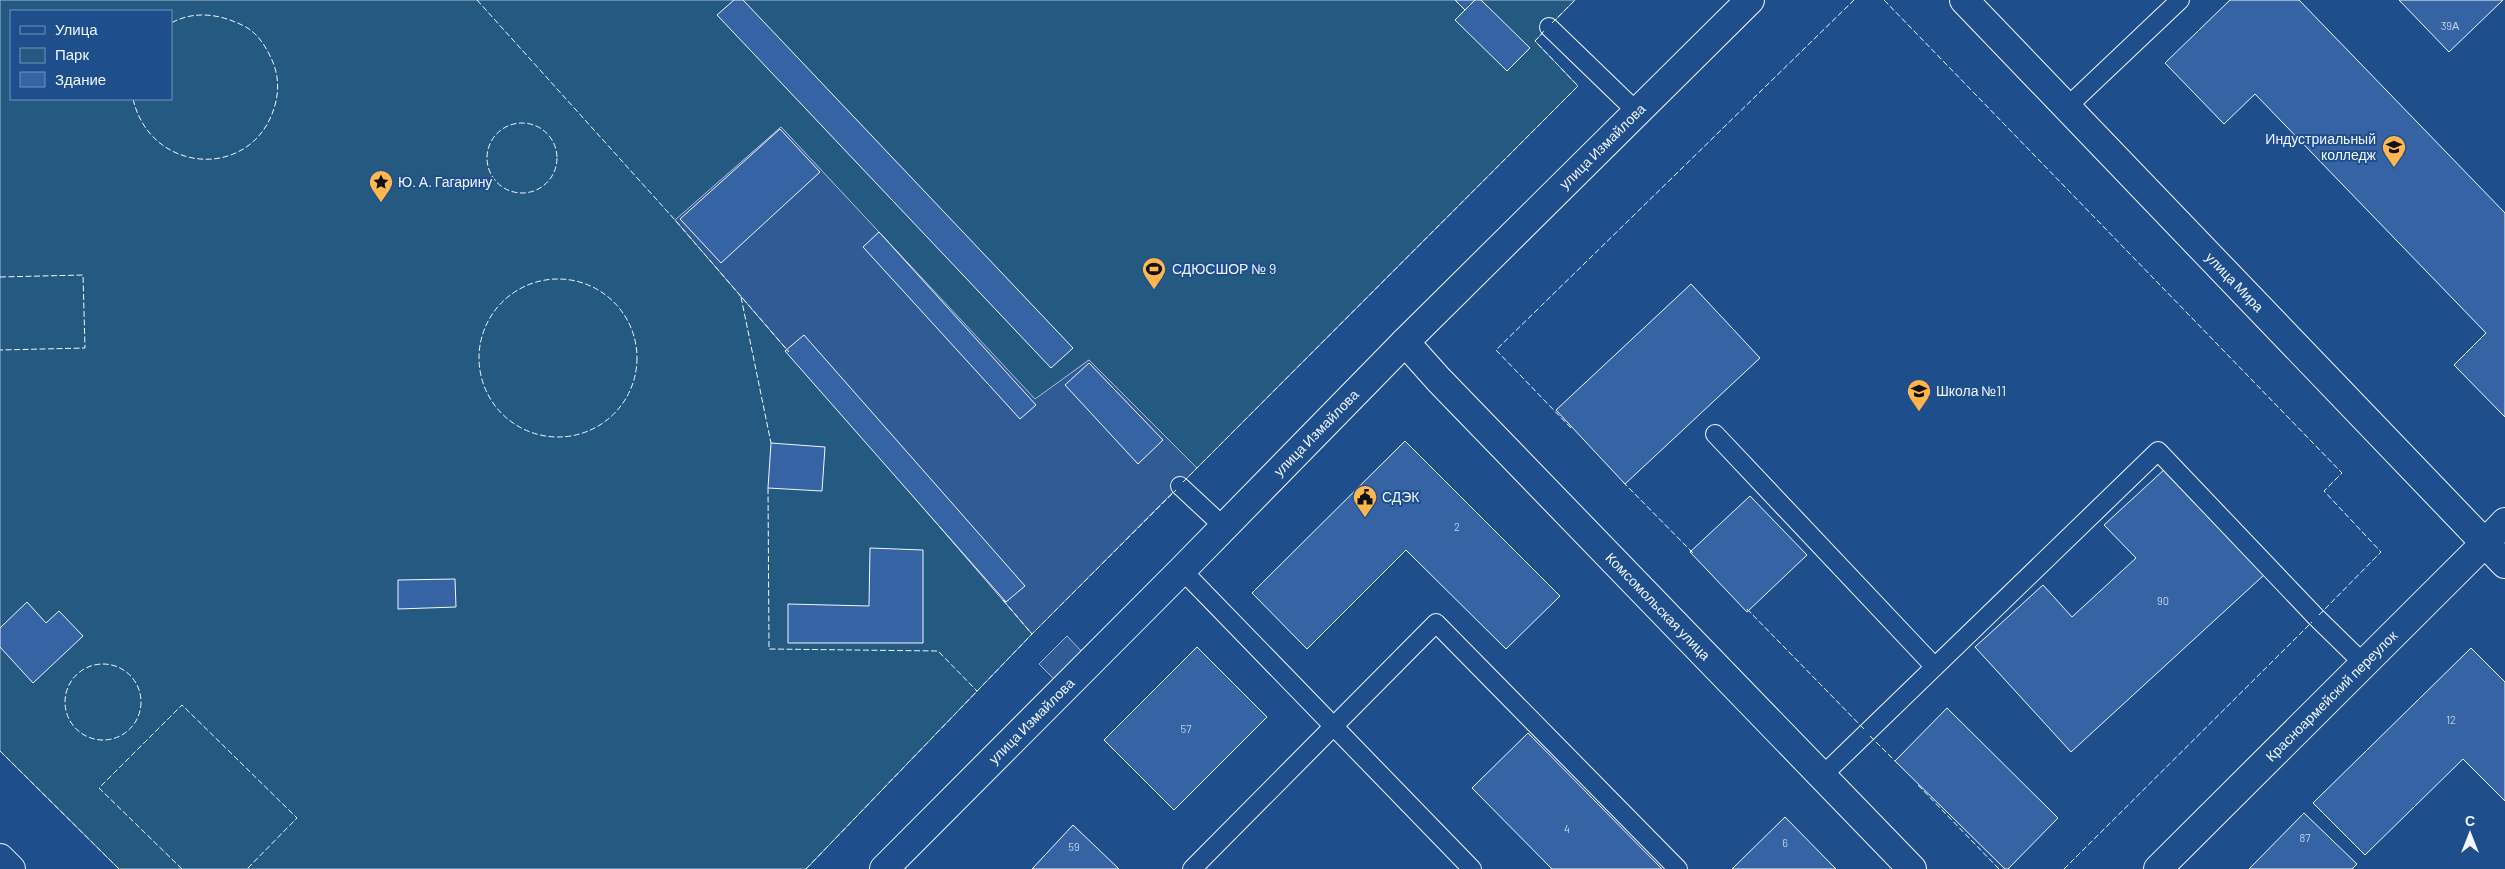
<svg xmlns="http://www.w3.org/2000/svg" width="2505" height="869" font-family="Barlow,sans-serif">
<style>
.green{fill:#245a82;stroke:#a8bbd7;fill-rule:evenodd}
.parking{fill:#305b95;stroke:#a8bbd7}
.building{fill:#3563a3;stroke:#f2f6ff}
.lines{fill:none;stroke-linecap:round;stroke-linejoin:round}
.service-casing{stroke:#f2f6ff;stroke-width:20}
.minor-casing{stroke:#f2f6ff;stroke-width:30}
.tertiary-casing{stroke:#f2f6ff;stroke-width:30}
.service{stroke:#1f4e8c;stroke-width:18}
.minor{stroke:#1f4e8c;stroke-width:28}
.tertiary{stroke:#1f4e8c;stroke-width:28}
.fence{stroke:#f2f6ff;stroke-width:1;stroke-dasharray:6 2.5;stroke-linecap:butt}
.labels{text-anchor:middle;stroke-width:4;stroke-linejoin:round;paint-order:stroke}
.number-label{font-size:11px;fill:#c3d1e8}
.poi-label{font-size:14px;fill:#f2f6ff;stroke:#1f4e8c;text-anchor:start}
.street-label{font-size:14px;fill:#f2f6ff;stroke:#1f4e8c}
</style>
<rect width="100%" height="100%" fill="#1f4e8c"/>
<path class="green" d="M0,0H1575L1535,41L1578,86L1197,468L1089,360L1035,400L781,127L676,220L1032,634L806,869H119L0,751ZM11,11H171V99H11Z"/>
<g class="parking">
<path d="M781,127L1035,399L1089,360L1197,468L1032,634L675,220Z"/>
<path d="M1067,636L1085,655L1058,683L1039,664Z"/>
</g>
<g class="building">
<path d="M734,0H743L1073,348L1051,368L717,15Z"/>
<path d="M1455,0H1475L1465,10Z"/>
<path d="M1475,0H1481L1530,48L1507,71L1455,20Z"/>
<path d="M2230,0H2299L2505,213V417L2454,365L2486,333L2255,94L2224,124L2165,63Z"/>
<path d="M2399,0H2503L2449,52Z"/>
<path d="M780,129L820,172L721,263L680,219Z"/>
<path d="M879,232L1036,405L1020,419L863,247Z"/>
<path d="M1691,284L1760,358L1625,484L1556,410Z"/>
<path d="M804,335L1025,586L1006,602L785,351Z"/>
<path d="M1089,363L1163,440L1138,464L1065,385Z"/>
<path d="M1405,441L1560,596L1506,649L1406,550L1307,649L1252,593Z"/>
<path d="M771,443L825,447L822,491L768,488Z"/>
<path d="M2166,468L2264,575L2071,752L1975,647L2043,585L2072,617L2136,558L2104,525Z"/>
<path d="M1750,496L1807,555L1747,612L1690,552Z"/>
<path d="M870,548L923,550V643H788V604L869,606Z"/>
<path d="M455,579L456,607L398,609V580Z"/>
<path d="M27,602L46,623L59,611L83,636L33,683L0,647V628Z"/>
<path d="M1197,647L1267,717L1174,810L1104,740Z"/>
<path d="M2471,648L2505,682V801L2463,759L2365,855L2313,803Z"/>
<path d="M1947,708L2058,818L2008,869H2005L1895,761Z"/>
<path d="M1528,733L1662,869H1552L1472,788Z"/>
<path d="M2304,813L2357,864L2352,869H2249Z"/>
<path d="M1785,817L1836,869H1732Z"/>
<path d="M1073,825L1119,869H1032Z"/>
</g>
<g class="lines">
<g class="service-casing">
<g id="service">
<path d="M1549,27L1637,112"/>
<path d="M2067,107L2180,0"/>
<path d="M1715,434L1934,666"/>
<path d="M1180,486L1224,527"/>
<path d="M1182,570L1472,869"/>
<path d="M1822,776L2158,451L2316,617L2363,663"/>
<path d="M1192,869L1436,623L1678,869"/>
</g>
</g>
<g class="minor-casing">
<g id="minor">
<path id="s1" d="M1405,342L1439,380L1912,869"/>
<path id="s2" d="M2158,869L2485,543"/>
</g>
</g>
<g class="tertiary-casing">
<g id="tertiary">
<path id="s3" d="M1964,0L2505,564"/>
<path d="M2485,543L2505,522"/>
<path d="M0,858L11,869"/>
<path id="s4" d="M884,869L1182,570L1405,342L1750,0"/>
</g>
</g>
<use href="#service" class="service"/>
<use href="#minor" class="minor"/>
<use href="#tertiary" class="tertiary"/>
<g class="fence">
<path d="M477,0L675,220L789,352"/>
<path d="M1884,0L2342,473L2324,491L2381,552L2319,615"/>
<path d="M1552,23L1575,0"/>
<path d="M133,99C151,177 258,181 276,101C279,88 278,73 272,60C266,47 258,33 244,26C220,14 195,10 171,23"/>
<circle cx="522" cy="158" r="35"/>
<path d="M0,277L83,275L85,348L0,350"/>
<circle cx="558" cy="358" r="79"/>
<path d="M741,297L771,443"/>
<path d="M1571,428L1496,350L1854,0"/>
<path d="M1183,482L1578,86L1535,41L1545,30"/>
<path d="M1623,482L1693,553"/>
<path d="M768,488L769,649L938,651L977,691"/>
<path d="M1003,600L1032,634"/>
<path d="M1747,609L1864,729"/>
<circle cx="103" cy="702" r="38"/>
<path d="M1870,736L1897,763"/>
<path d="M0,751L119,869"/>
<path d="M1918,785L1999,869"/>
<path d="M182,869L99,788L182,705L297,818L247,869"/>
<path d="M806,869L1032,634L1176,490"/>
<path d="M2064,869L2312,622"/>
</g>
</g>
<defs>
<g id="university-pin" transform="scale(1.25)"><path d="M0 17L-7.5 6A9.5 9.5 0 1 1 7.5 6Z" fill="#ffb74d" stroke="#1f4e8c"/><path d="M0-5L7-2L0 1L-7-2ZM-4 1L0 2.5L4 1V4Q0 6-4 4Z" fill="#111"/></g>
<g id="sight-pin" transform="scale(1.25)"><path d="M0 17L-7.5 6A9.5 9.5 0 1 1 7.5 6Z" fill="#ffb74d" stroke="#1f4e8c"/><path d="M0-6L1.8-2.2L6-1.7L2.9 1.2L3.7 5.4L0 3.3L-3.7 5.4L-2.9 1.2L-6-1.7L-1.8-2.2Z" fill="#111"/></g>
<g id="stadium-pin" transform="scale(1.25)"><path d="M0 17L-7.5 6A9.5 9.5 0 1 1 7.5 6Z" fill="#ffb74d" stroke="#1f4e8c"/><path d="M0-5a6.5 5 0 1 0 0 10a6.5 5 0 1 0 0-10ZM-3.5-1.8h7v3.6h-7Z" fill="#111"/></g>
<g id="school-pin" transform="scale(1.25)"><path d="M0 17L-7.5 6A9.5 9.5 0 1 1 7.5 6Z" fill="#ffb74d" stroke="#1f4e8c"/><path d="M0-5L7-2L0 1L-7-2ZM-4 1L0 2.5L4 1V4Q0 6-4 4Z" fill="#111"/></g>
<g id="civic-pin" transform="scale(1.25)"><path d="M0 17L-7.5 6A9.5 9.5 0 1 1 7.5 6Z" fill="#ffb74d" stroke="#1f4e8c"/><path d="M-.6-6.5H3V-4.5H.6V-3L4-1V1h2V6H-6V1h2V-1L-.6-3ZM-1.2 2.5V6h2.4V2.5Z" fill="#111"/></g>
</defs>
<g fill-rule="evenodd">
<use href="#university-pin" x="2394" y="147"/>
<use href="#sight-pin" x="381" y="182"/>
<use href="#stadium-pin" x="1154" y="269"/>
<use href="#school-pin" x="1919" y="391"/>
<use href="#civic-pin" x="1365" y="497"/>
</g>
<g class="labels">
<g class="number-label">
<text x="2450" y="30">39А</text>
<text x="1457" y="531">2</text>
<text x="2163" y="605">90</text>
<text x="2451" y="724">12</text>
<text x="1186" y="733">57</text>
<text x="1567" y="833">4</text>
<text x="2305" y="842">87</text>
<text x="1785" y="847">6</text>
<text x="1074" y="851">59</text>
</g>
<g class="poi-label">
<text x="2376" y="144" text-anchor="end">Индустриальный<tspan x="2376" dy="16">колледж</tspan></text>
<text x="398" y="187">Ю. А. Гагарину</text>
<text x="1172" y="274">СДЮСШОР № 9</text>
<text x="1936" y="396">Школа №11</text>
<text x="1382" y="502">СДЭК</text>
</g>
<g class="street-label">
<text dy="5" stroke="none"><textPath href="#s4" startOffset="1019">улица Измайлова</textPath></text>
<text dy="5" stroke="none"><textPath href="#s3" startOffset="391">улица Мира</textPath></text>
<text dy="5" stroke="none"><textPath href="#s4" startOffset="614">улица Измайлова</textPath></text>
<text dy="5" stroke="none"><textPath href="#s1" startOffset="366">Комсомольская улица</textPath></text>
<text dy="5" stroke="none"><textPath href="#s2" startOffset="245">Красноармейский переулок</textPath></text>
<text dy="5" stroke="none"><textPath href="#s4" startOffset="209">улица Измайлова</textPath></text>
</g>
</g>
<rect x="10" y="10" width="162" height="90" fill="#1f4e8c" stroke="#7391ba"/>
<rect x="20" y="26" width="25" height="8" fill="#1f4e8c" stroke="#7391ba"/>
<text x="55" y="35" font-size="15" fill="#f2f6ff">Улица</text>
<rect x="20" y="48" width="25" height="15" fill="#245a82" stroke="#7391ba"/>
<text x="55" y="60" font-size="15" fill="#f2f6ff">Парк</text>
<rect x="20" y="72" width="25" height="15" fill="#3563a3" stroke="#7391ba"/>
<text x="55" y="85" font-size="15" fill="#f2f6ff">Здание</text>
<g transform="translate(2470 834)" stroke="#1f4e8c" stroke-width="4" paint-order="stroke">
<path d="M0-4L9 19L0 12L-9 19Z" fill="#f2f6ff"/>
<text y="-8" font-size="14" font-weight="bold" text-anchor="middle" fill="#f2f6ff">С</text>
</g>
</svg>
